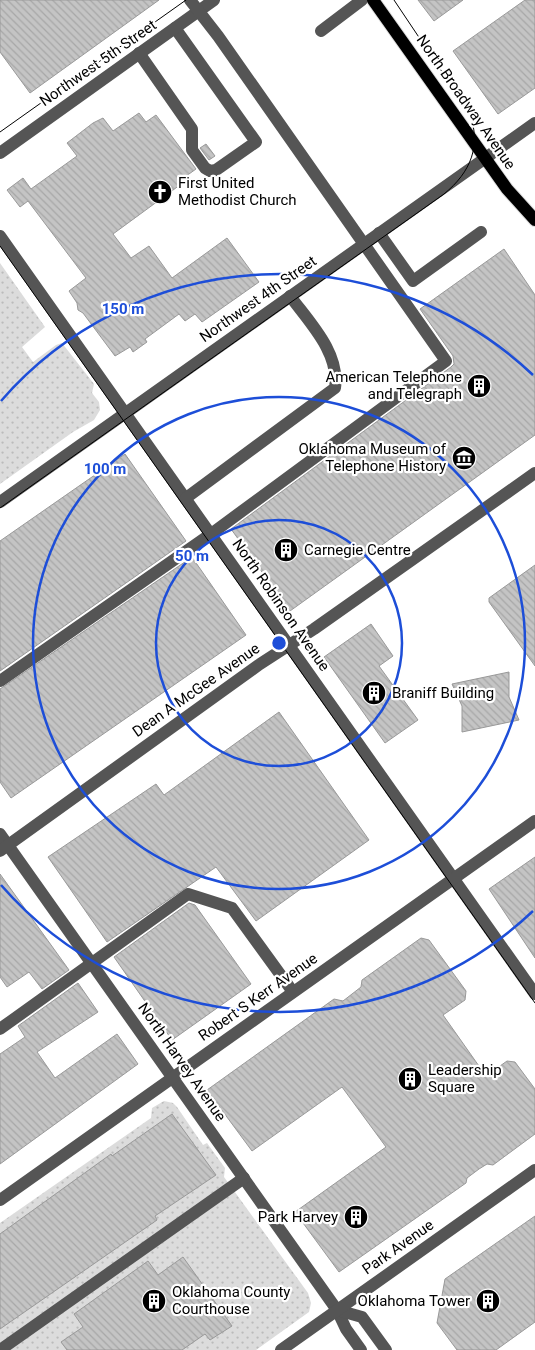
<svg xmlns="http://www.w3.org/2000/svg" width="535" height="1350" font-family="Roboto,sans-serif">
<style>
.grass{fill:url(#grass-dots)}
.building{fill:url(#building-back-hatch);stroke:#999}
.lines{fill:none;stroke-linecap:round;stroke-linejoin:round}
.major-casing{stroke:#dbdbdb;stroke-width:14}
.minor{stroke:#555;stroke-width:12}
.major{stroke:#000;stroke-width:12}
.tram{stroke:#000;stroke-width:1}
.ring{fill:none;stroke:#1d4ed8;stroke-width:2.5}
.labels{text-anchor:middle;stroke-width:4.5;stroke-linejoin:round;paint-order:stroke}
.street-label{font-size:15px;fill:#000;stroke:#fff}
.poi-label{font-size:15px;fill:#000;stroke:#fff;text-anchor:start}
.centre{fill:#1d4ed8;stroke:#fff;stroke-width:2.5}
.ring-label{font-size:15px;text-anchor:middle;font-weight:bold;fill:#1d4ed8;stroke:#fff;stroke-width:4.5;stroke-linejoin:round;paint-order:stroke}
</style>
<defs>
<pattern id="grass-dots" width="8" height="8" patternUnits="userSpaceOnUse" patternTransform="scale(1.25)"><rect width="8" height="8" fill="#dcdcdc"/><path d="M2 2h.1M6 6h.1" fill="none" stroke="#bbb" stroke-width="1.8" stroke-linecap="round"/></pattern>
<pattern id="building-back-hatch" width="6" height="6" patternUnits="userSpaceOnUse" patternTransform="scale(1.25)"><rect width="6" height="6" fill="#c4c4c4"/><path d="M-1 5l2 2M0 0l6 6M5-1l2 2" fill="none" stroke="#a7a7a7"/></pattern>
</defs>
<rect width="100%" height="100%" fill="#fff"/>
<g class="grass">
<path d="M0,263L45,327L22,347L33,362L56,345L62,343L94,384L92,393L99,402L100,410L94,420L73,432L0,484Z"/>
<path d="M164,1101L173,1103L177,1107L203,1145L207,1143L225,1168L224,1177L308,1293L311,1303L309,1312L256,1350H0V1223L151,1118L152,1108Z"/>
</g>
<g class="building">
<path d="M0,0H159L30,93L0,52Z"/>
<path d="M418,0H463L434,21Z"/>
<path d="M525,0H535V88L498,114L453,51Z"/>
<path d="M139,113L146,122L156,115L196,169L182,179L184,182L113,234L131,258L149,246L172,278L227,238L259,282L202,322L195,314L185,321L179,314L145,339L147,342L133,352L130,347L115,356L83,313L78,310L77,303L69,291L86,278L28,201L20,207L7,190L23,178L31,189L77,156L67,143L93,123L103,118L113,131Z"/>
<path d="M206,144L215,156L209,160L200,148Z"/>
<path d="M504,249L535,295V435L290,611L231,529L451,367L454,364L453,356L420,309Z"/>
<path d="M125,454L186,541L0,671V541Z"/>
<path d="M192,557L246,635L11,798L0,782V689Z"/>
<path d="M535,565V666L489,602V598Z"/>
<path d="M371,624L393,656L379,666L418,720L385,743L324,657Z"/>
<path d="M509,672V697L519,720L462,732V706L452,684Z"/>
<path d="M279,712L369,840L256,921L216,867L107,942L48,857L156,784L164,795Z"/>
<path d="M535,857V958L489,889Z"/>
<path d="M0,874L69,970L42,989L29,972L7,987L0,977Z"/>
<path d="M189,903L195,905L251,984L172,1040L114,957Z"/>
<path d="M421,938L429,940L466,991L465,1000L443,1015L486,1076L507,1061L515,1062L535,1089V1134L493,1165L487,1164L479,1169L467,1178L466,1183L339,1272L295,1212L386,1147L342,1087L252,1151L207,1090L334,999L343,1001L361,987L362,980Z"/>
<path d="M78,983L98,1012L37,1052L55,1078L117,1034L138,1064L0,1164V1054L25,1037L18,1026Z"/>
<path d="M172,1114L216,1175L155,1216L157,1220L0,1329V1234L111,1154L112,1156Z"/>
<path d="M535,1216V1322L496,1350H457L437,1323L445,1279Z"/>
<path d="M183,1257L232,1326L210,1340L205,1334L182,1350H67L61,1342L83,1327L74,1314L148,1261L158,1275Z"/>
</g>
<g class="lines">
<g class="major-casing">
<path id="major" d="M373,0L507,189L535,220"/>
</g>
<g class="minor">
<path d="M321,31L362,0"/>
<path d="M139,53L192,129V150L205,168L210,171L216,170L256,142L175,28"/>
<path d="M0,153L214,0"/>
<path d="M379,233L413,281L481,232"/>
<path d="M0,236L535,994"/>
<path d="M186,498L335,388C340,353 310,323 290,296"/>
<path d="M0,502L535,123"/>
<path d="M0,681L211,534L446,361L218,36L190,0"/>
<path d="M0,834L337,1310L346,1329L361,1350"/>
<path d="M0,851L260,664L314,629L535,473"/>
<path d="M0,1029L188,894L232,908L293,992"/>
<path d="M0,1200L535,821"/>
<path d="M337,1310L362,1317L386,1350"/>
<path d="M0,1350L244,1178"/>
<path d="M281,1350L535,1170"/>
</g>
<use href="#major" class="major"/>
<g class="tram">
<path d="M0,132L186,0"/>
<path d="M0,246L535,1003"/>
<path d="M0,508L444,194C471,172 482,145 469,112L394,0"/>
</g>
</g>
<g class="ring">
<circle cx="279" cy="643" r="123"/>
<circle cx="279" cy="643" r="246"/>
<path d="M533 911A369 369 0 0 1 1 885M1 401A369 369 0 0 1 533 375"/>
</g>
<defs>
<g id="church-disc" transform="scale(1.25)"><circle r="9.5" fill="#000" stroke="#fff"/><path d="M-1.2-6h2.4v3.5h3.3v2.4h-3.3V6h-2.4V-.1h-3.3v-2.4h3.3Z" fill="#fff"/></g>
<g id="building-disc" transform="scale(1.25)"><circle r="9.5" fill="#000" stroke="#fff"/><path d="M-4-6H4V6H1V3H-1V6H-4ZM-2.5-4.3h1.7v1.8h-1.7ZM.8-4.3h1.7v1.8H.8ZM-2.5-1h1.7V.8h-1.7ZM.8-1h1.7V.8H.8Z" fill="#fff"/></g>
<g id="museum-disc" transform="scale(1.25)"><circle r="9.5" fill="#000" stroke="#fff"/><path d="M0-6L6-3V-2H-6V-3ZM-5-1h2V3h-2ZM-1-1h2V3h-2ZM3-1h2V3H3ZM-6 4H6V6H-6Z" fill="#fff"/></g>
</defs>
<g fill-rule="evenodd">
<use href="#church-disc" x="160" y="192"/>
<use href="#building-disc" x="479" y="386"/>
<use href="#museum-disc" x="464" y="458"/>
<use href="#building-disc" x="286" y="550"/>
<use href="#building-disc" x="374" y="693"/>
<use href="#building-disc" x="410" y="1079"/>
<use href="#building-disc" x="356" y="1217"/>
<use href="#building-disc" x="154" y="1301"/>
<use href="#building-disc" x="488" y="1301"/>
</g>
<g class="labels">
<g class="street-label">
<text transform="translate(98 63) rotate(-35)" y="5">Northwest 5th Street</text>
<text transform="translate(466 102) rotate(55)" y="5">North Broadway Avenue</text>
<text transform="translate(258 299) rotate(-35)" y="5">Northwest 4th Street</text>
<text transform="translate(281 605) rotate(55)" y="5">North Robinson Avenue</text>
<text transform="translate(196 690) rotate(-35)" y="5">Dean A McGee Avenue</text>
<text transform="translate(258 997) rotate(-35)" y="5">Robert S Kerr Avenue</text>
<text transform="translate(182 1062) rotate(55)" y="5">North Harvey Avenue</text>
<text transform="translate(398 1247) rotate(-35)" y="5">Park Avenue</text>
</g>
<g class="poi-label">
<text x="178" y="188">First United<tspan x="178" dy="17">Methodist Church</tspan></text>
<text x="462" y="382" text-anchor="end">American Telephone<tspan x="462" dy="17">and Telegraph</tspan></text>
<text x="446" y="454" text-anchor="end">Oklahoma Museum of<tspan x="446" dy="17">Telephone History</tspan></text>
<text x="304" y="555">Carnegie Centre</text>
<text x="392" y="698">Braniff Building</text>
<text x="428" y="1075">Leadership<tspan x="428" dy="17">Square</tspan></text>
<text x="338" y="1222" text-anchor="end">Park Harvey</text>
<text x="172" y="1297">Oklahoma County<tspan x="172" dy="17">Courthouse</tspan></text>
<text x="470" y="1306" text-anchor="end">Oklahoma Tower</text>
</g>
</g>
<circle cx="279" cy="643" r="8" class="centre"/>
<g class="ring-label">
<text x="123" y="314">150 m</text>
<text x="105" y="474">100 m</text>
<text x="192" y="561">50 m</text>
</g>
</svg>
